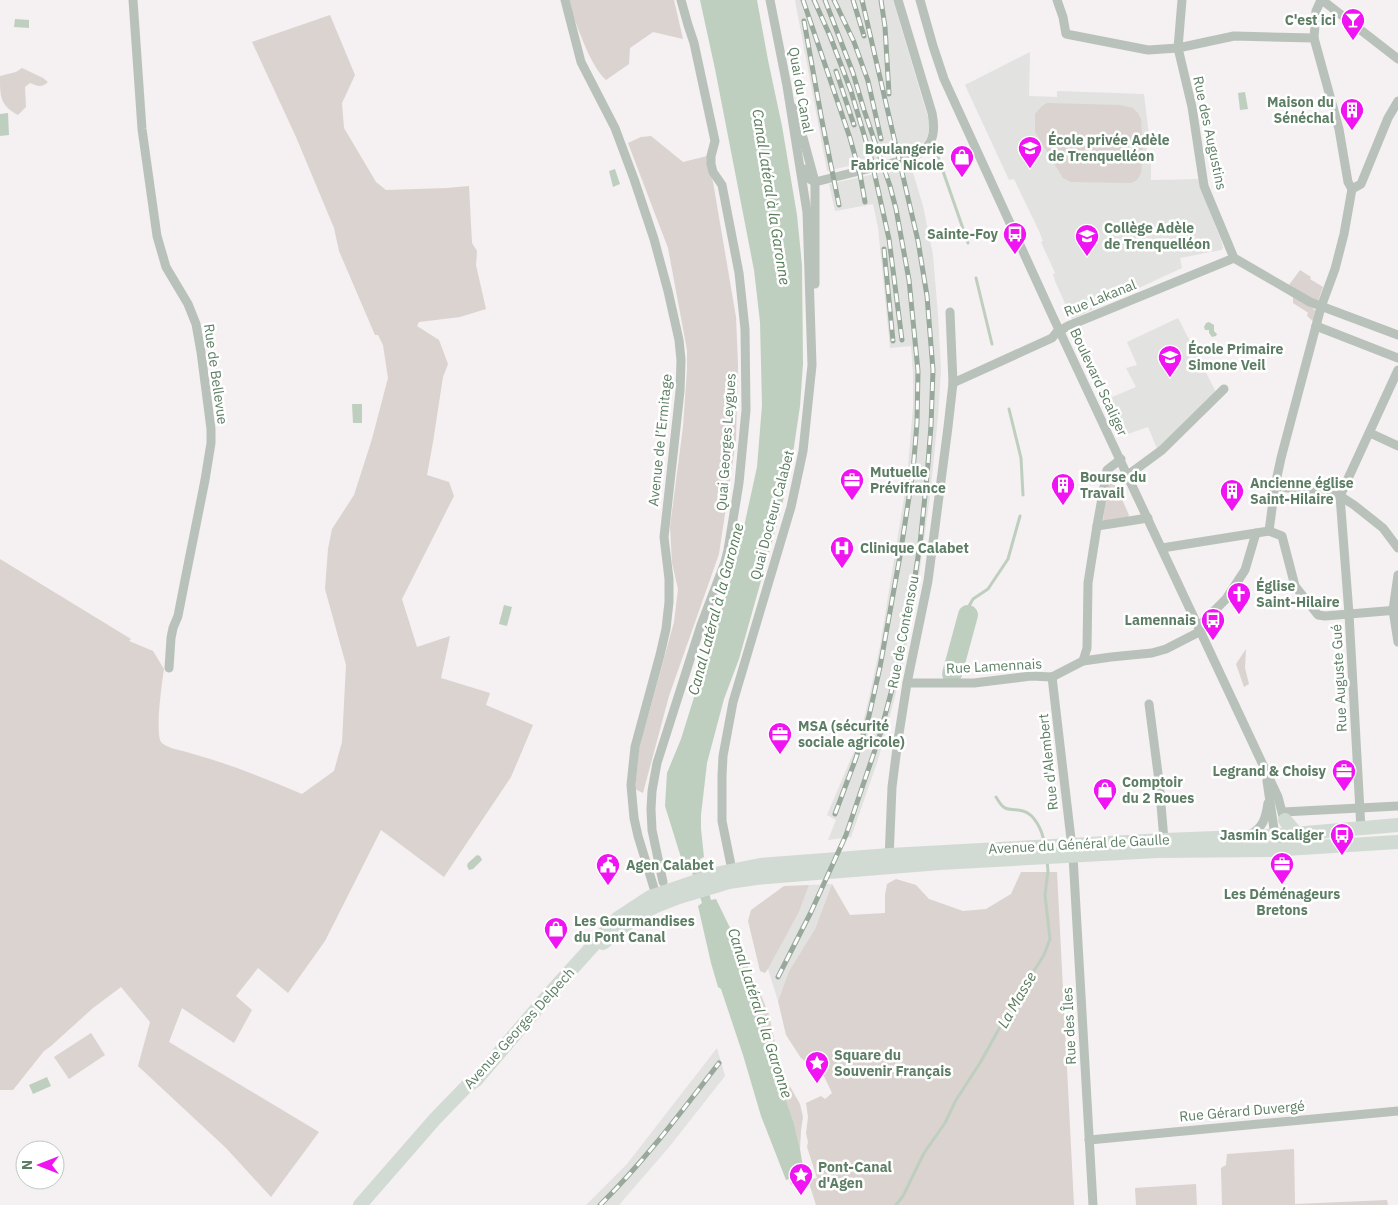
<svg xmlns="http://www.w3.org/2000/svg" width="1398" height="1205" font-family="'IBM Plex Sans',sans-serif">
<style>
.built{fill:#e2e2e1}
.green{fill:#dad3cf}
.water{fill:#bfcfbf}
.pier{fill:#f5f0f1}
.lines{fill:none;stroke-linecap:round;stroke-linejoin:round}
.stream{stroke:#bfcfbf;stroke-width:3}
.river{stroke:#bfcfbf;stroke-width:20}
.minor{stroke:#b8c2ba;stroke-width:9}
.major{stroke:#d1dbd3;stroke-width:14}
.rail-casing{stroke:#98a89b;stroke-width:5}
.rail{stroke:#fff;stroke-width:3;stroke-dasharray:9;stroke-linecap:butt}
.labels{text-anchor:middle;stroke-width:5;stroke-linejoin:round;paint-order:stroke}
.poi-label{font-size:14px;font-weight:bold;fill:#5d7e64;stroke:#fff;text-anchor:start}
.street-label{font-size:14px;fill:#5d7e64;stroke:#fff}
.water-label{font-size:15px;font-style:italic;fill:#587b59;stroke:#fff}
</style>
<rect width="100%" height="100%" fill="#f5f0f1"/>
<g class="built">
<path d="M795,0H893L929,121V129L927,138L921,146L913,151L827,171Z"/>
<path d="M1030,52L1029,96L1057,97V91L1144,94L1149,136L1147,137V152H1151V180L1199,179L1200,189L1202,191L1221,240L1223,248L1221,250L1180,258L1182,268L1072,319L1055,281L1053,274L1055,273L1041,242L1043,241L1039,231L1014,179L1009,180L965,85Z"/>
<path d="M911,166L923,206L933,255L938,315L941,371L938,417L930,496L916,598L901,674L878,760L851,837L828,840L836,820L827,815L858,742L869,698L880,646L907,480L913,406V374L911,346L890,348L878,228L873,204L835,211L829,184Z"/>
<path d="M1178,318L1217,394L1158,451L1148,427L1122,436L1105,400L1136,387L1126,368L1137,365L1127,342Z"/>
<path d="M832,884L815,929L789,971L778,1001L768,969L799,912L809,885Z"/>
<path d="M717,1048L725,1076L670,1146L619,1205H586L627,1164Z"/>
</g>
<g class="green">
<path d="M567,0H674L683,39L653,32L630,48L629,64L606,80C588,63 577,23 567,0Z"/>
<path d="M330,15L355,75L342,103L344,128L376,182L386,190L447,188L469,186L472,243L477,251L476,265L486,309L460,317L419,322L417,326L439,340L448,364L443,377L433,442L427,475L449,482L454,496L402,599L417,647L450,636L441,678L490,693L486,705L533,725L511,777L444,877L381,830L325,941L288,993L258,968L236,996L252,1010L234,1043L182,1008L169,1042L319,1132L271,1197L226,1148L138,1066L150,1022L121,987L93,1008L51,1046L44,1051L13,1090H0V559L131,639L129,641L153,651L164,669C162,682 155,732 161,742C165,748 185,751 193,754C230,764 266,779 302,794L334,771L342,742L346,665L325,589L328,549L332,529L354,495L372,439L388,378L383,345L378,335H375L339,251L334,228L296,137L252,42Z"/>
<path d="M22,68L43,78L48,82C42,88 37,86 30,83L25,87L26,107L18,115C0,105 0,97 0,76L16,72Z"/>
<path d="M1047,103L1120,105L1133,108L1138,113L1141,119L1143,153L1141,173L1137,180L1131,183L1071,182L1063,178L1035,132V114L1042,106Z"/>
<path d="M651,136L683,162L707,156L713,182L736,317L738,365L736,440L719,554L669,696L643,793L635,789L639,749L674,622L678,589L672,563L670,527L683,427L687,370V350L668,248L628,143L641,137Z"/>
<path d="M1300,270L1311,277L1310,279L1323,287L1318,301H1314L1289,285Z"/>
<path d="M1293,297L1313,306V309L1315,310L1314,322L1307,316L1308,313L1307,312L1293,303Z"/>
<path d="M1111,483L1116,486L1129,515L1128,517L1104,521L1103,520L1108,485Z"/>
<path d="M1246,649L1245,668L1249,684L1244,687L1236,664Z"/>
<path d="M1021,872H1057L1074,1205H816L808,1180L817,1178L807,1147L808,1142L806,1133L808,1117L806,1103L821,1096L825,1099L832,1093L821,1070L813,1068L801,1058L786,1035L778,1001L789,971L815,929L832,884L850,915L885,913V895L887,884L896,879L916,885L929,899L963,911L986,909L1011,894Z"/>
<path d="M809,885L799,912L768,969L765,973L760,971L748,921L751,910L784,886Z"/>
<path d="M744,958L759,990L769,1015L780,1066L784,1076L800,1104L803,1117L801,1131L800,1149L794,1123L772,1060L741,959Z"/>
<path d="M91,1033L105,1055L69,1079L54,1057Z"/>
<path d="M1294,1149L1295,1204L1387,1200L1388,1205H1222L1221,1168L1226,1165L1227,1154Z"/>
<path d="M1196,1184L1197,1205H1136L1135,1188Z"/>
</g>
<g class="water">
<path d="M700,0H757L768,60L782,126L797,215L802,265L803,364L800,406L792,460L781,510L739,659L724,699L707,763L701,815V829L704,857L700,859L711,900L716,899L733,934L747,977L772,1060L794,1123L800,1149L804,1174L802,1175L812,1205H799L789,1179L786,1180L761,1116L743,1055L721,989L718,987L711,963L698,906L702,903L689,863L683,864L665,806L667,773L681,739L736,563L757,467L762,405L760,322L754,270L715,69Z"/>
<path d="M15,19L29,20V28L14,27Z"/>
<path d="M1245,92L1248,109L1240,110L1238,93Z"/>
<path d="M8,113L9,135L0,136V114Z"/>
<path d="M615,169L620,184L613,187L609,171Z"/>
<path d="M1209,322L1214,325V331L1217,334L1216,336L1212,337L1209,333V330H1205L1204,327L1206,323Z"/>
<path d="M352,404H362V423H353Z"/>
<path d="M504,605L512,607L507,626L499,624Z"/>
<path d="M477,855L480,856L482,860L473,869L469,870L467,866L468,863Z"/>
<path d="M47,1077L51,1086L33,1094L29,1085Z"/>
</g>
<path class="pier" d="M804,1180L807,1181L814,1205H796L790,1186L792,1184Z"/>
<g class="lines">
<g class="stream">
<path d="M936,151L968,243"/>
<path d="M976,278L992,344"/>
<path d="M1009,409L1021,458L1023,495"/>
<path d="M968,615L969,606L973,599L988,589L1008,559L1020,516"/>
<path d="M996,797C1006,814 1007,807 1023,811C1035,814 1043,832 1044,843"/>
<path d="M896,1205L903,1196L924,1153L945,1123L956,1100L980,1063L1014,1002L1044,955L1050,939L1045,895L1048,871L1047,861"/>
</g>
<path class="river" d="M952,674L968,615"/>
<g class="minor">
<path d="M133,0L142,129L157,236L166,267L188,304L196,324L201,352L211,429V443L205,480L185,580L178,616L173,628L171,638L169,668"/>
<path d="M565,0L581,62L615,128L634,179L654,239L668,291L679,340L681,360L680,391L664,537L669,579V602L666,629L660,655L635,747L631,785L634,818L638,836L657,898"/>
<path d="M920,0L933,46L944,79L1053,317L1278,797L1285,824"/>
<path d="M1057,0L1063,17L1066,34L1148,50L1178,48L1234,36L1314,38"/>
<path d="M1182,0L1178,48L1192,107L1204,186L1234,258L1310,302L1398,335"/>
<path d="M1321,0L1316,11L1314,38L1339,129L1348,182L1352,189"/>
<path d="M1322,0L1398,59"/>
<path d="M795,108L815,182V284"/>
<path d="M806,169L808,178L815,182L908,159C931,150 937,137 932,113L898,0"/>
<path d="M1352,189L1361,184L1388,118L1398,101"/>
<path d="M1316,326L1398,358"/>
<path d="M953,383L1052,338L1056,333L1068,326L1234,258"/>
<path d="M1370,433L1398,446"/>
<path d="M1128,475L1162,450L1224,389"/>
<path d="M1275,486L1340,496L1354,505L1383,528L1398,548"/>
<path d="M1097,526L1148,518"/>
<path d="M1269,531L1275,486L1281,458L1321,307L1335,269L1344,234L1352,189"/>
<path d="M1162,548L1269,531L1282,536L1295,586L1318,615L1325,616L1398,610"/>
<path d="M1398,575L1393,610L1398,642"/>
<path d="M1199,626L1226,599L1245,570L1256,533"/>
<path d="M1083,661L1087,648L1088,583L1097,526L1107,470L1121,459"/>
<path d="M1052,677L1073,856L1093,1205"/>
<path d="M1052,677L1083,661L1111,657L1152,653L1166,649L1201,631"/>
<path d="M907,683H974L1031,676L1052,677"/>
<path d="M1149,704L1159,781L1164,840"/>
<path d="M1267,781L1274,829L1279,839"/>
<path d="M1283,812L1398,806"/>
<path d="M1361,829L1349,614L1340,496L1398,370"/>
<path d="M1249,835C1263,829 1266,817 1268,803"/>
<path d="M889,859L892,787L898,740L907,683L928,581L948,427L953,383L950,312"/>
<path d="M736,872L732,870L722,821V776L723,756L733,702L791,507L803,451L812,365L807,212L787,86L770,0"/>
<path d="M663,882L652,830L651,809L652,791L657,763L701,625L725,562L728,550L739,483L746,410L745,329L739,273L722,185L713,172L711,164V156L715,141L694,43L688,25L681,0"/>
<path d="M1089,1140L1398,1111"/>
</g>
<g class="major">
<path d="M1285,820L1297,834"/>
<path d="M603,943L635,918L656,906L679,897L729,882L756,878L940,863L1157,851L1269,850L1398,842"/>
<path d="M360,1205L435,1119L466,1087L476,1080L551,992L618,918L650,897L720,873L760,865L890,855L1164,840L1269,836L1398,825"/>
</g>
<g class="rail-casing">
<g id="rail">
<path d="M803,0L850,138L860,174L865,202"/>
<path d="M814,0L830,36L851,91L871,158L889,239L902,340"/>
<path d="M825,0L853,73L864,110L890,186L896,209L909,280L918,371L917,423L913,471L900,556L880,667L869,716L856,758L835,814"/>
<path d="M834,0L854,42L868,81L881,139"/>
<path d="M853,0L864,36"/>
<path d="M881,0L885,27L889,94"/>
<path d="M804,21L822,121L839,205"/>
<path d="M836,71L854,125"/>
<path d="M884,249L893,341"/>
<path d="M778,977L811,912L846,835L879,738L896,674L910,609L920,544L927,476L931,426L933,370L927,296L918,241L862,0"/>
<path d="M600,1205C644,1162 681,1112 719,1063"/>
</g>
</g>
<use href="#rail" class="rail"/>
</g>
<defs>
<g id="bar-pin" transform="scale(1.25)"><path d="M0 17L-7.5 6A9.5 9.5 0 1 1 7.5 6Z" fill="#ef14f1" stroke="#fff"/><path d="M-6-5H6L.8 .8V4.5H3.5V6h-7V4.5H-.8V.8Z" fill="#fff"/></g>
<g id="building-pin" transform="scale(1.25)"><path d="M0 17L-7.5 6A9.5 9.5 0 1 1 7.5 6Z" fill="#ef14f1" stroke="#fff"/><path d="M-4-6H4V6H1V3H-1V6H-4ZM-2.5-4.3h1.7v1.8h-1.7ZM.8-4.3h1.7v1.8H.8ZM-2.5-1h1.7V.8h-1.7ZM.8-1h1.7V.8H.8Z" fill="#fff"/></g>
<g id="school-pin" transform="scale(1.25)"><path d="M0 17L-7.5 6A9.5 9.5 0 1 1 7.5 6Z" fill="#ef14f1" stroke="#fff"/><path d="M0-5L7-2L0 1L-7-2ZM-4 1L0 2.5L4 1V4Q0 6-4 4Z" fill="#fff"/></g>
<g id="shop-pin" transform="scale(1.25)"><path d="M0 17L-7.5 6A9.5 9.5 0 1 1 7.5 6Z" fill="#ef14f1" stroke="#fff"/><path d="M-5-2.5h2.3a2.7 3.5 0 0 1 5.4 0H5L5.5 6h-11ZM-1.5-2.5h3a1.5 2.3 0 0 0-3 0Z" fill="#fff"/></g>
<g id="bus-pin" transform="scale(1.25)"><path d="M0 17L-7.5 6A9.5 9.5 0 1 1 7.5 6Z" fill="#ef14f1" stroke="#fff"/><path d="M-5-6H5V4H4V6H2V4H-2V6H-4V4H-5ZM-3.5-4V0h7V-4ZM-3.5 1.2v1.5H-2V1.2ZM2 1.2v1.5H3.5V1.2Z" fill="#fff"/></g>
<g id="office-pin" transform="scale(1.25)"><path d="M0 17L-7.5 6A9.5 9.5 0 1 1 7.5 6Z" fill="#ef14f1" stroke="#fff"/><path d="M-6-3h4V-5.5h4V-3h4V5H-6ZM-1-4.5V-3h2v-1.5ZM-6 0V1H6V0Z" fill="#fff"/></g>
<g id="hospital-pin" transform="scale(1.25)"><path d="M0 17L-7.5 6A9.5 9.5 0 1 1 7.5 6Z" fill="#ef14f1" stroke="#fff"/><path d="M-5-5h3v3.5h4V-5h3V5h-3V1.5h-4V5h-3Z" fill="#fff"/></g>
<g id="church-pin" transform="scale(1.25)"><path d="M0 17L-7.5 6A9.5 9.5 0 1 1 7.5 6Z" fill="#ef14f1" stroke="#fff"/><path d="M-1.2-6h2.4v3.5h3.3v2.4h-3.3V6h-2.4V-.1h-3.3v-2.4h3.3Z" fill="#fff"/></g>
<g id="civic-pin" transform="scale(1.25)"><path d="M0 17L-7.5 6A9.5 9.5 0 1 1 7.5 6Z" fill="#ef14f1" stroke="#fff"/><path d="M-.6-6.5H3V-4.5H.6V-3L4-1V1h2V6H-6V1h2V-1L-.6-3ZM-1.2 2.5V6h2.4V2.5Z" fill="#fff"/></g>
<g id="sight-pin" transform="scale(1.25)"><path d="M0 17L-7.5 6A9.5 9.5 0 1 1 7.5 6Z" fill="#ef14f1" stroke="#fff"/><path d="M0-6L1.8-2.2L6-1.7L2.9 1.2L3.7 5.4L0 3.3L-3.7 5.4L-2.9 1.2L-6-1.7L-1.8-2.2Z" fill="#fff"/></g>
</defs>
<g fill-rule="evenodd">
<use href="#bar-pin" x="1353" y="20"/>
<use href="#building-pin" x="1352" y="110"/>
<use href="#school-pin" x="1030" y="148"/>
<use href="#shop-pin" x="962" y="157"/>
<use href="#bus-pin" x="1015" y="234"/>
<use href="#school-pin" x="1087" y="236"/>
<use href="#school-pin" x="1170" y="357"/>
<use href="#office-pin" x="852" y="480"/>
<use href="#building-pin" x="1063" y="485"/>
<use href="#building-pin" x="1232" y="491"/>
<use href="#hospital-pin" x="842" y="548"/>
<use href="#church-pin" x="1239" y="594"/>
<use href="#bus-pin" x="1213" y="620"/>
<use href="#office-pin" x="780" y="734"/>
<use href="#office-pin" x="1344" y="771"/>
<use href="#shop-pin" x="1105" y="790"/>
<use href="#bus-pin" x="1342" y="835"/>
<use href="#office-pin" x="1282" y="864"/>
<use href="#civic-pin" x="608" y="865"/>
<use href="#shop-pin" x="556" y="929"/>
<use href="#sight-pin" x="817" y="1063"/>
<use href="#sight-pin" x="801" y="1175"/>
</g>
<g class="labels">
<g class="poi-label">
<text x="1336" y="25" text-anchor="end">C'est ici</text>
<text x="1334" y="107" text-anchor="end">Maison du<tspan x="1334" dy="16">Sénéchal</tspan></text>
<text x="1048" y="145">École privée Adèle<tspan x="1048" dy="16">de Trenquelléon</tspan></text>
<text x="944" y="154" text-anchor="end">Boulangerie<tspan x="944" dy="16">Fabrice Nicole</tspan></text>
<text x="1104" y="233">Collège Adèle<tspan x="1104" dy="16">de Trenquelléon</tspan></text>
<text x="998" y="239" text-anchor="end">Sainte-Foy</text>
<text x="1188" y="354">École Primaire<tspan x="1188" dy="16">Simone Veil</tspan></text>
<text x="870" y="477">Mutuelle<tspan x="870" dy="16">Prévifrance</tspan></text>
<text x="1080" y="482">Bourse du<tspan x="1080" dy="16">Travail</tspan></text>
<text x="1250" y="488">Ancienne église<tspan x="1250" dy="16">Saint-Hilaire</tspan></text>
<text x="860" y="553">Clinique Calabet</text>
<text x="1256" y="591">Église<tspan x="1256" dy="16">Saint-Hilaire</tspan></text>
<text x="1196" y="625" text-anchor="end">Lamennais</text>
<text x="798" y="731">MSA (sécurité<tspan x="798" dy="16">sociale agricole)</tspan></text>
<text x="1326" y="776" text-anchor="end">Legrand &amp; Choisy</text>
<text x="1122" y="787">Comptoir<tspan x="1122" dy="16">du 2 Roues</tspan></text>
<text x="1324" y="840" text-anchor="end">Jasmin Scaliger</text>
<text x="626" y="870">Agen Calabet</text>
<text x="1282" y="899" text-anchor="middle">Les Déménageurs<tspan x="1282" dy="16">Bretons</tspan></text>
<text x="574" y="926">Les Gourmandises<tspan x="574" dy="16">du Pont Canal</tspan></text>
<text x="834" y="1060">Square du<tspan x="834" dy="16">Souvenir Français</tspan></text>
<text x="818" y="1172">Pont-Canal<tspan x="818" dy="16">d'Agen</tspan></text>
</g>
<g class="street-label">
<text transform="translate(801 90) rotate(80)" y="5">Quai du Canal</text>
<text transform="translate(1210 133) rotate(78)" y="5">Rue des Augustins</text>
<text transform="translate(1100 298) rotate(-22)" y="5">Rue Lakanal</text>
<text transform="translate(216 374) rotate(82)" y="5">Rue de Bellevue</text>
<text transform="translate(1099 382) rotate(65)" y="5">Boulevard Scaliger</text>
<text transform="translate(660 440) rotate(-84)" y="5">Avenue de l’Ermitage</text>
<text transform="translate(726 442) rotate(-86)" y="5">Quai Georges Leygues</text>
<text transform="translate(772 515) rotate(-75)" y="5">Quai Docteur Calabet</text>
<text transform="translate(903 632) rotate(-79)" y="5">Rue de Contensou</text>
<text transform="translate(994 666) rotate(-3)" y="5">Rue Lamennais</text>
<text transform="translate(1339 678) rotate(-93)" y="5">Rue Auguste Gué</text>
<text transform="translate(1048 762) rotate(-96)" y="5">Rue d'Alembert</text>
<text transform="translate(1079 844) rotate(-3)" y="5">Avenue du Général de Gaulle</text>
<text transform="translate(1069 1026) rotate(-93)" y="5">Rue des Îles</text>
<text transform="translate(519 1028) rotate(-48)" y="5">Avenue Georges Delpech</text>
<text transform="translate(1242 1111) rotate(-5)" y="5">Rue Gérard Duvergé</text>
</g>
<g class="water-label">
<text transform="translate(771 197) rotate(81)" y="5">Canal Latéral à la Garonne</text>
<text transform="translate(716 609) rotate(-75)" y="5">Canal Latéral à la Garonne</text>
<text transform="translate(1017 1000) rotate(-60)" y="5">La Masse</text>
<text transform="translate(760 1013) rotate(72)" y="5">Canal Latéral à la Garonne</text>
</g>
</g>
<g transform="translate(40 1165) rotate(270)"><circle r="24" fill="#ffffff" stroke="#becbc1"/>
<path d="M0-4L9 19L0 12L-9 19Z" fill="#ef14f1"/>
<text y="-8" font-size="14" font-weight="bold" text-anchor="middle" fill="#5d7e64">N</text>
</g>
</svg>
